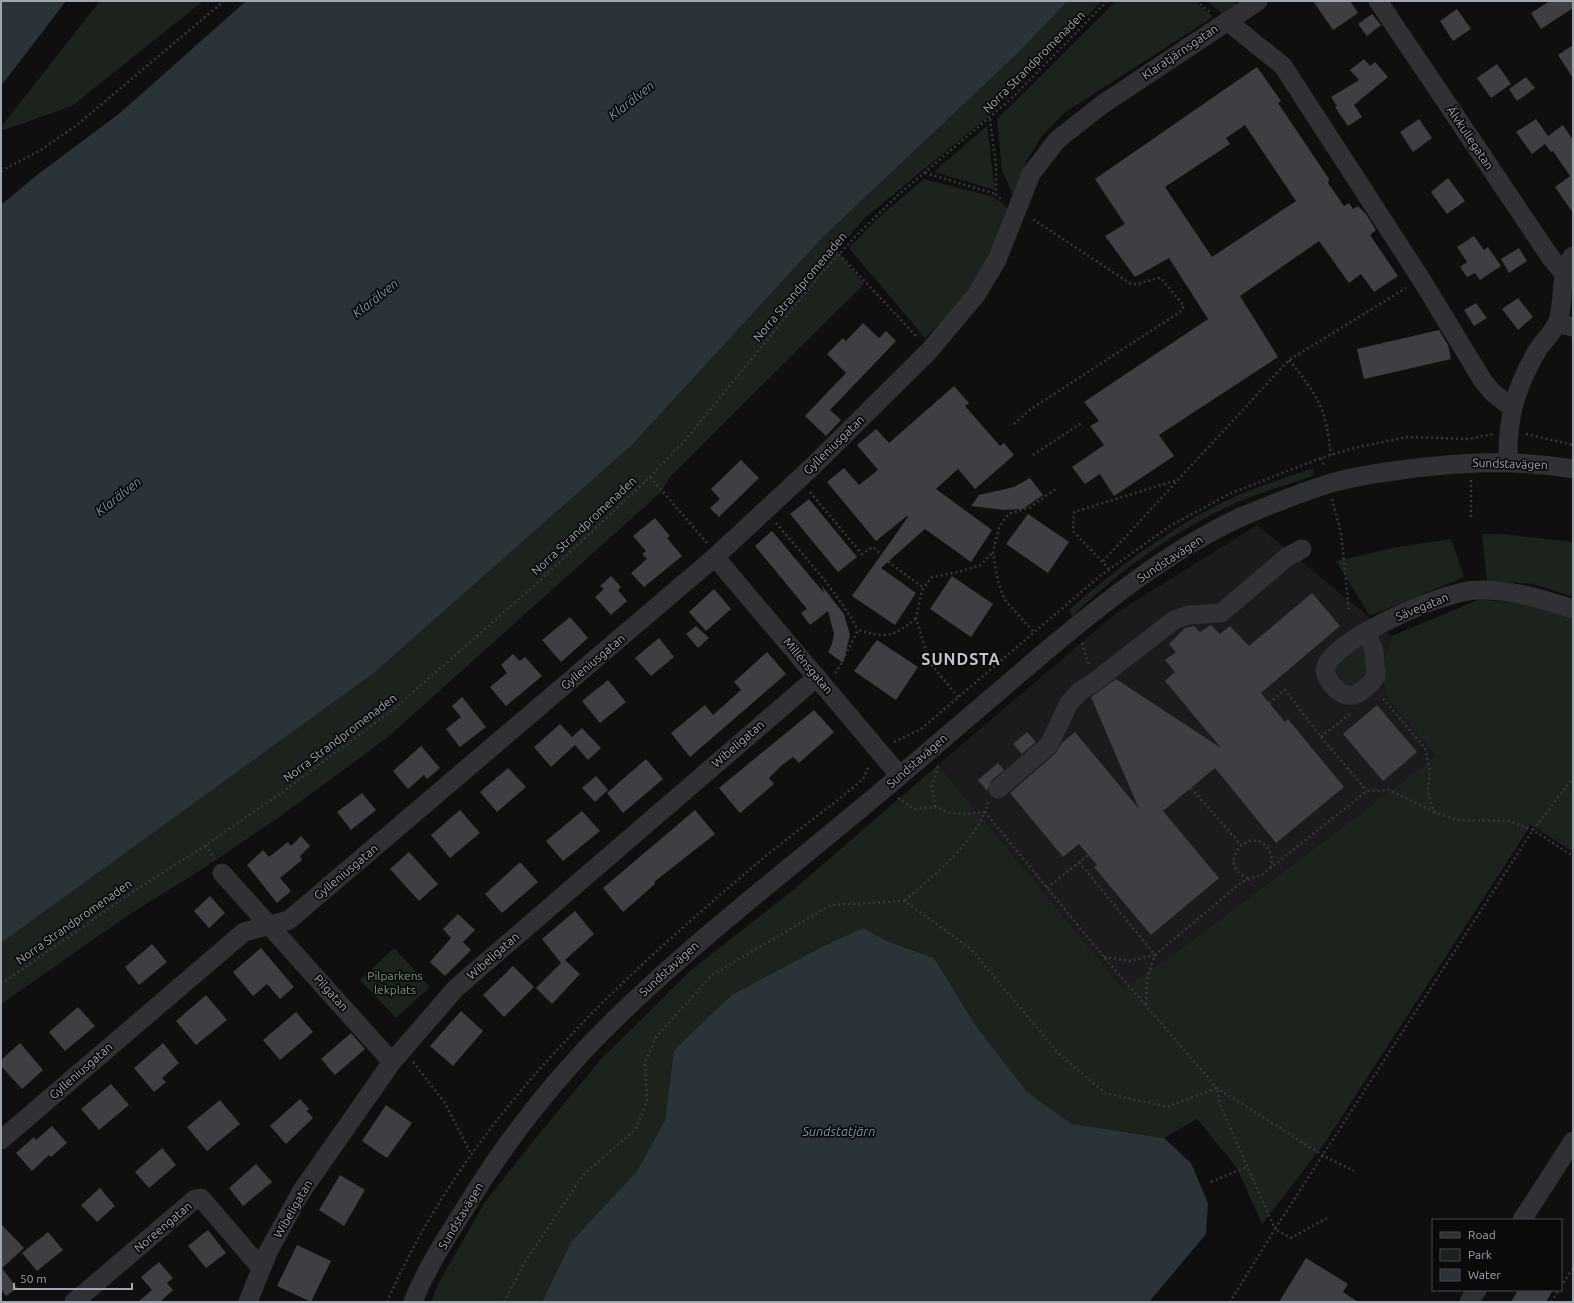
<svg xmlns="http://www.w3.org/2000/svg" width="1574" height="1303" font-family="Ubuntu,sans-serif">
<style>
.built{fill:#1b1b1d}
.green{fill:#1b231c}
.water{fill:#293338}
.building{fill:#3e3f43;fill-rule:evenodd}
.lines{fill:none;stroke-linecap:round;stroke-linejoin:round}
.path{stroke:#36383c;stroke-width:2.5;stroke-dasharray:2 3;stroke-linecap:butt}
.minor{stroke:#303135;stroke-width:19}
.labels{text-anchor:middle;stroke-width:3.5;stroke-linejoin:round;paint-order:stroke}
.street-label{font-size:12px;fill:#a0a7b1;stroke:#0a0a0b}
.park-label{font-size:12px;fill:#789d77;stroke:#0a0a0b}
.water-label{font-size:13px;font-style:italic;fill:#7699ad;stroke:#0a0a0b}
.district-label{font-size:16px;font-weight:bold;letter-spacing:1px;fill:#c1c5cd;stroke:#0a0a0b}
</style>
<rect width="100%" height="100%" fill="#0f0f10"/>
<path class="built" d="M1257,525L1392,636L1381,667L1387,698L1436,756L1189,943L1123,990L938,765L1116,613Z"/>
<g class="green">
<path d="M100,1H203L72,106L1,131V127Z"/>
<path d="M1068,1H1102L989,116L867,216L836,250L864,284L670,477L661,492L387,738L282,815L204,868L127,916L1,1004V943L374,673L632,445L823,237L1017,54Z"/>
<path d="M1116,1H1194L1213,17L1064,113L1042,136L1027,160L1013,196L1002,170L997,119Z"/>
<path d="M1207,1H1234L1238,5L1224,15Z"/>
<path d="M987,126L995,190L934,172Z"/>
<path d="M924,179L994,197L1009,209L982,270L955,308L925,338L849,248L878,218Z"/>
<path d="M1313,468V476C1285,486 1252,494 1225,508C1169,535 1116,573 1072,617L1069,610C1119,566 1172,526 1232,498C1258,486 1286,478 1313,468Z"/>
<path d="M1482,534H1501L1573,542V597L1533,584L1487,580Z"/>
<path d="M1451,539L1464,577L1370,616L1336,561L1393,548Z"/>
<path d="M1480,599L1546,607L1573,616V852L1531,825L1326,1141L1262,1224L1237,1168L1197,1119L1164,1138L1072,1124L1027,1092L976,1026L934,958L889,942L863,928L674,1050L665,1120L637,1171L571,1242L542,1302H431L438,1284L485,1202L534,1140L602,1058L691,970L792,891L938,765L1123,989L1189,943L1436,756L1387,698L1381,667L1392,636Z"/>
<path d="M1358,646L1365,651C1368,669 1370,682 1348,687L1336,681L1334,667Z"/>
<path d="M394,948L430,987L396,1018L360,980Z"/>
</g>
<g class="water">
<path d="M1,1H66L1,86Z"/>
<path d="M246,1H1068L1017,54L823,237L632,445L374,673L1,943V205L37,175L120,113Z"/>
<path d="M863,928L889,942L934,958L976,1026L1027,1092L1072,1124L1164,1138L1191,1163L1208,1203L1206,1234L1149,1302H542L571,1242L637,1171L665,1120L674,1050L732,995L824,946Z"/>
</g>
<g class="building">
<path d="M1313,1H1350L1358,13L1333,30Z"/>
<path d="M1550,1H1573V8L1541,29L1531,13Z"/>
<path d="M1457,9L1471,29L1453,41L1440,21Z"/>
<path d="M1372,14L1381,25L1367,36L1358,24Z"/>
<path d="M1573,45V78L1558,55Z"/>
<path d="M1364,59L1370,66L1375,62L1388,77L1354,105L1362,117L1348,126L1335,107L1337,106L1331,97L1359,80L1350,70Z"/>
<path d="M1497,64L1511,84L1491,98L1477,78Z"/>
<path d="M1257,67L1281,101L1278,103L1329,179L1328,183L1344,206L1349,203L1353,209L1358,206L1366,214L1376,230L1370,235L1398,276L1374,292L1361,274L1349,283L1319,241L1240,296L1278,357L1159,435L1174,456L1114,496L1100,474L1085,484L1072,467L1104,445L1090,426L1099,421L1084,402L1208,319L1169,258L1135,277L1105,236L1125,224L1095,179ZM1245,125L1296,201L1212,257L1165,187L1230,144L1226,138Z"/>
<path d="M1526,77L1535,88L1517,101L1509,89Z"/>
<path d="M1419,119L1432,138L1413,152L1400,132Z"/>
<path d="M1536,119L1548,136L1563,125L1573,140V213L1555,187L1570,176L1553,151L1551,152L1545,144L1532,154L1516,132Z"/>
<path d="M1448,178L1465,201L1447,214L1431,192Z"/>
<path d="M1474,236L1484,250L1488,247L1501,266L1480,280L1475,273L1467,277L1460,267L1467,262L1457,247Z"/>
<path d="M1519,248L1527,261L1509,273L1501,259Z"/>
<path d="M1518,298L1533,317L1518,330L1502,309Z"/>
<path d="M1476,303L1487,318L1474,326L1464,310Z"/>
<path d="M863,323L879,338L886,331L896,341L830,410L841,420L826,436L805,416L846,373L827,354L843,338L846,341Z"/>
<path d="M1439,330L1448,345L1451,359L1364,379L1357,349Z"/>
<path d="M954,386L969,403L965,406L1000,446L1004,443L1014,455L975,489L958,469L936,489L992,530L971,562L925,529L881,568L916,593L895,625L852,596L908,517L907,516L876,541L827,482L844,468L859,485L878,470L857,445L876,429L889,443Z"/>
<path d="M741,460L759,478L719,517L710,508L720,499L711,489Z"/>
<path d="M1030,478L1043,495L1023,509L1005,510L971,506L979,495L1014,487Z"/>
<path d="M809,499L857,557L838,572L790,514Z"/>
<path d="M1028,514L1069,542L1048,573L1006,544Z"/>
<path d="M655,518L670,536L667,538L682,556L644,587L631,573L647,559L642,554L646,551L633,536Z"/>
<path d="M772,531L824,593L822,586L844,614L850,635L843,663L828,652L832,644L834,634L828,611L810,625L801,613L807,609L755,546Z"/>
<path d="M611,576L621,587L618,590L627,601L611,615L595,597L604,589L600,586Z"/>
<path d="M952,576L993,604L971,637L930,609Z"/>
<path d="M714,589L731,609L706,631L689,612Z"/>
<path d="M1312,593L1340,626L1261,693L1285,722L1288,719L1344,787L1276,843L1215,768L1163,811L1219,878L1151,935L1094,867L1097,865L1079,844L1063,857L1010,793L1056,753L1062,743L1075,732L1139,809L1091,697L1116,679L1221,748L1165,681L1175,672L1165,660L1176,652L1169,644L1185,628L1194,626L1200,632L1211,625L1220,634L1230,626L1249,646Z"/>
<path d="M570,617L588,638L561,662L542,640Z"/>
<path d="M696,626L709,638L698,648L686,634Z"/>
<path d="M659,638L674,657L651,676L635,658Z"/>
<path d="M877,640L918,667L896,700L854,671Z"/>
<path d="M767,652L786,674L690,757L671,733L705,705L713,715L741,690L734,682Z"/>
<path d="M513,654L520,661L525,657L542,676L506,706L490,687L507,673L501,665Z"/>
<path d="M608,680L626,702L600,723L582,701Z"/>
<path d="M462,697L486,727L460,747L446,729L461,717L452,706Z"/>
<path d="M1377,705L1417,752L1383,781L1343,734Z"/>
<path d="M814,710L834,732L799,763L793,757L782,765L769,778L774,784L740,813L719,788Z"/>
<path d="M560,724L572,737L582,728L601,748L588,760L575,745L551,767L534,747Z"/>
<path d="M1027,732L1036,742L1022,754L1013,744Z"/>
<path d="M421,746L440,768L427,779L424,775L408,789L393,771Z"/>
<path d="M646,759L663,779L623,813L607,793Z"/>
<path d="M998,763L1004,770L991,781L987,791L978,780Z"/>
<path d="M508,768L526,787L497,812L480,792Z"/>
<path d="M596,776L608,790L595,802L582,788Z"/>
<path d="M362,793L376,810L351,830L337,812Z"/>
<path d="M460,810L480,833L450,858L431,835Z"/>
<path d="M695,810L715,834L654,882L655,884L623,912L603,888Z"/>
<path d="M582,811L600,831L563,861L546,841Z"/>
<path d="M301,836L310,846L300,856L302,860L280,878L291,891L277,903L247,865L263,850L269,857L288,842L291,846Z"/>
<path d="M409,852L438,884L419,901L390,869Z"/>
<path d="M520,862L538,882L502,913L485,894Z"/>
<path d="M210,896L225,913L209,928L194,911Z"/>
<path d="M575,911L594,934L565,960L580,974L552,1004L536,988L561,963L542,939Z"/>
<path d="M458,914L475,930L463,942L471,950L445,976L430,962L451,938L443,929Z"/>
<path d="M152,944L167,962L139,985L125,967Z"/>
<path d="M261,948L294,987L280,999L267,984L253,996L233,972Z"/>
<path d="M513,966L534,987L504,1017L483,995Z"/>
<path d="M206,995L227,1020L196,1045L176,1021Z"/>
<path d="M78,1007L95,1026L65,1051L49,1032Z"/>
<path d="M461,1011L483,1031L453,1066L430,1046Z"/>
<path d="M296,1012L313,1032L280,1060L263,1040Z"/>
<path d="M351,1033L365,1049L335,1075L321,1059Z"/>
<path d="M20,1043L43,1070L22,1089L1,1066V1060Z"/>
<path d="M163,1043L179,1063L162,1078L166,1082L154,1092L134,1068Z"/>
<path d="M111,1084L129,1105L99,1130L81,1109Z"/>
<path d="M300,1099L309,1109L307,1111L313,1118L286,1144L270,1126Z"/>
<path d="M220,1100L240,1124L207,1151L187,1127Z"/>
<path d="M386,1105L412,1123L387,1158L362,1141Z"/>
<path d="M52,1126L67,1143L51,1157L49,1155L32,1171L16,1153L34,1137L36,1140Z"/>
<path d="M162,1148L176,1165L149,1188L135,1172Z"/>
<path d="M256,1164L272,1182L243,1206L229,1188Z"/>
<path d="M340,1175L365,1190L344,1226L319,1210Z"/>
<path d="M100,1188L115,1206L97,1222L81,1205Z"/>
<path d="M1,1224L24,1248L2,1268L17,1288L6,1296L1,1289Z"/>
<path d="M208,1230L226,1253L206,1268L188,1246Z"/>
<path d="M48,1232L63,1250L37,1271L22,1253Z"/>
<path d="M297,1245L331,1261L311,1302L277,1286Z"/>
<path d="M1306,1258L1348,1284L1343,1292L1358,1302H1279Z"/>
<path d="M159,1262L173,1278L167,1283L173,1290L160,1302H138L152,1290L141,1277Z"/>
<path d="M1518,1290H1553L1546,1302H1511Z"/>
</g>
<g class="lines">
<g class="path">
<path d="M1196,1L1211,13"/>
<path d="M990,119L996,166V194L1003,201"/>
<path d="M1,171L41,150L77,125L224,1"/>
<path d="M925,173L996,194"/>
<path d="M839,254L918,338"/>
<path d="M1289,360C1318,396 1326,408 1331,455"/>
<path d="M1014,424L1031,409L1180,312L1184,306L1161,278H1158L1137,284H1131L1031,218"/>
<path d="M1526,434L1573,445"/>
<path d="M1033,455L1083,422"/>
<path d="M1321,458L1324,467"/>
<path d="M650,477L707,543"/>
<path d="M1471,480V518"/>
<path d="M810,492L862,554L873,547L891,564L924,588"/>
<path d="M1332,499L1341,533L1349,610"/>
<path d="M776,523C805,557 836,590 858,630"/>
<path d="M1103,561L1289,360L1406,288"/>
<path d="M1109,569L1073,531L1074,512L1177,480"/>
<path d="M1033,631L1004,599L997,577L993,552L999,528L1008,514L1029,508L1057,488"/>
<path d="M1082,643L1089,665"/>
<path d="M835,673L840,666L858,630C886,638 893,638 916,618"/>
<path d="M958,697L930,663L916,618L922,590L932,577L958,572L981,565L993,552"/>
<path d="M1269,703L1285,690L1321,737L1367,791"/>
<path d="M1321,737L1352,712"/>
<path d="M894,742L921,729L1100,576L1170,526L1229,494L1321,458L1354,448L1407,437L1468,439L1493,434"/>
<path d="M1191,788L1241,845"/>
<path d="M898,798L914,809L935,807L950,813L968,814L985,812C967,850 935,874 904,901"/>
<path d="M988,802L985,812L1103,956L1217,1088L1324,1156L1354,1171"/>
<path d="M935,807L932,786L938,766"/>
<path d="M1434,812L1457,820L1509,821L1533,830L1573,856"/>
<path d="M206,845L214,859"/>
<path d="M1079,862L1155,955L1130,961L1104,957"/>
<path d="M1248,878C1213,865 1251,822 1269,850C1272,856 1273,862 1270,868"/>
<path d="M1047,888L1088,855"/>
<path d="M1,984L134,891L206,845L281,793L394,709L535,585L650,477L687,438L821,274L856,236L897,196L1011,99L1107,1"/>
<path d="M1146,1004L1147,978L1155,955L1242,882L1263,874L1367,791L1389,790L1434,812L1428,793L1430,770L1425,748L1381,696"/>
<path d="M413,1062L445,1103L471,1154"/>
<path d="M1211,1182L1248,1166"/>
<path d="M1327,1218L1291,1238L1275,1229L1533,830L1573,778"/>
<path d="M1561,1287L1573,1268"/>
<path d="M387,1302C467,1118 616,982 767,855C799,829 832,806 863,779L869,766"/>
<path d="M504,1302L524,1264L583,1175L636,1129L647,1101L645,1063L656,1037L712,975L831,905L904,901L970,948L1058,1053L1105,1093L1167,1107L1217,1088L1220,1105L1275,1229L1230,1302"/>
<path d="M1551,1302L1559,1290"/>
</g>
<g class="minor">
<path d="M1378,1L1551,258L1564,274"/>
<path d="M1227,21L1283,66L1421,279L1483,381L1492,392L1512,408"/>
<path d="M1557,323L1573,327"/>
<path d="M1508,462C1507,418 1515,389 1537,351C1543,341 1554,332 1558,321C1565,300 1558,274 1573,256"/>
<path d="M715,557L900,776"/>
<path d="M1367,632L1374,651L1376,676C1370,685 1359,697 1347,695C1337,694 1322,676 1326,666C1338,637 1446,590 1478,590C1510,589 1542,599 1573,609"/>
<path d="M998,789L1049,745L1069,703L1080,691L1093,683L1174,620L1189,615L1221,613L1287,557L1302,549"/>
<path d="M222,873L392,1062"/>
<path d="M1,1140L244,932L289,920L715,557L813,466L929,351L976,295L997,260L1031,174L1057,140L1103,104L1258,1"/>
<path d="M1522,1220L1573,1141"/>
<path d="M74,1302L195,1199L201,1198L261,1268"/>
<path d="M248,1302L268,1252L301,1192L392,1062L456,988L817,677"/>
<path d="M413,1302C426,1269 445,1240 464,1210C505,1142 555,1078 612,1022C705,931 810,853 909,768C954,729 1000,690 1046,651C1106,601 1171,549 1243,516C1270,505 1299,493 1328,484C1351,477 1377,473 1401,470C1459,462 1515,459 1573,469"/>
<path d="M1469,1302L1477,1290"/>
</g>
</g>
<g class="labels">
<g class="street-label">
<text transform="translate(1180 52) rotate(-34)" y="4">Klaratjärnsgatan</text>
<text transform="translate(1034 62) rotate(-45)" y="4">Norra Strandpromenaden</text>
<text transform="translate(1470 138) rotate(56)" y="4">Älvkullegatan</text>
<text transform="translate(800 287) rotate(-50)" y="4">Norra Strandpromenaden</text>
<text transform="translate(834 445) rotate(-44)" y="4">Gylleniusgatan</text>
<text transform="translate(1510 464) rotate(2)" y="4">Sundstavägen</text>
<text transform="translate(584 526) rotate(-43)" y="4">Norra Strandpromenaden</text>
<text transform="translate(1170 559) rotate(-33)" y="4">Sundstavägen</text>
<text transform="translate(1422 607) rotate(-22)" y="4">Sävegatan</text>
<text transform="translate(593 662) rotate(-40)" y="4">Gylleniusgatan</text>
<text transform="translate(808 666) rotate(50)" y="4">Millénsgatan</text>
<text transform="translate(340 738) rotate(-37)" y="4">Norra Strandpromenaden</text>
<text transform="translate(738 744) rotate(-41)" y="4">Wibeligatan</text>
<text transform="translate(917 761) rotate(-41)" y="4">Sundstavägen</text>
<text transform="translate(346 872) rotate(-40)" y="4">Gylleniusgatan</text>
<text transform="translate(74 922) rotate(-35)" y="4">Norra Strandpromenaden</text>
<text transform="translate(493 956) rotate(-41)" y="4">Wibeligatan</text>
<text transform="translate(669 969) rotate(-42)" y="4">Sundstavägen</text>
<text transform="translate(331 993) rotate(48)" y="4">Pilgatan</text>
<text transform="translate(81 1071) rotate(-41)" y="4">Gylleniusgatan</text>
<text transform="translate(293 1209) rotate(-60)" y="4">Wibeligatan</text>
<text transform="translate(461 1216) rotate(-59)" y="4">Sundstavägen</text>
<text transform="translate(163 1227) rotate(-40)" y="4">Noreengatan</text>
</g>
<g class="park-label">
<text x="395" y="980">Pilparkens<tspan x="395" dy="14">lekplats</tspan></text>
</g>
<g class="water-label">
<text transform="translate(631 100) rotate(-38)" y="5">Klarälven</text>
<text transform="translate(375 298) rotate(-38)" y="5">Klarälven</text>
<text transform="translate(118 496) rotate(-38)" y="5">Klarälven</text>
<text x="839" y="1136">Sundstatjärn</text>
</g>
<g class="district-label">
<text x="961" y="665">SUNDSTA</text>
</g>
</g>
<rect width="1574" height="1303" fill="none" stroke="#a0a7b1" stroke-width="4"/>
<rect x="1432" y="1219" width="130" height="72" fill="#0a0a0b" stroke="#46494d"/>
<rect x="1440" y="1232" width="20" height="6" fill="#303135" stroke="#46494d"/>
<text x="1468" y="1239" font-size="12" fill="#a0a7b1">Road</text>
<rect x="1440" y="1249" width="20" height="12" fill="#1b231c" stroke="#46494d"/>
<text x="1468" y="1259" font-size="12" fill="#a0a7b1">Park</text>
<rect x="1440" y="1269" width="20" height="12" fill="#293338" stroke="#46494d"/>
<text x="1468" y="1279" font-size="12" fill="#a0a7b1">Water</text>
<path d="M14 1283v6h118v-6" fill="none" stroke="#a0a7b1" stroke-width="2"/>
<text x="20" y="1283" font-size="12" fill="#a0a7b1" stroke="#0a0a0b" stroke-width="3" paint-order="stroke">50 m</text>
</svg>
